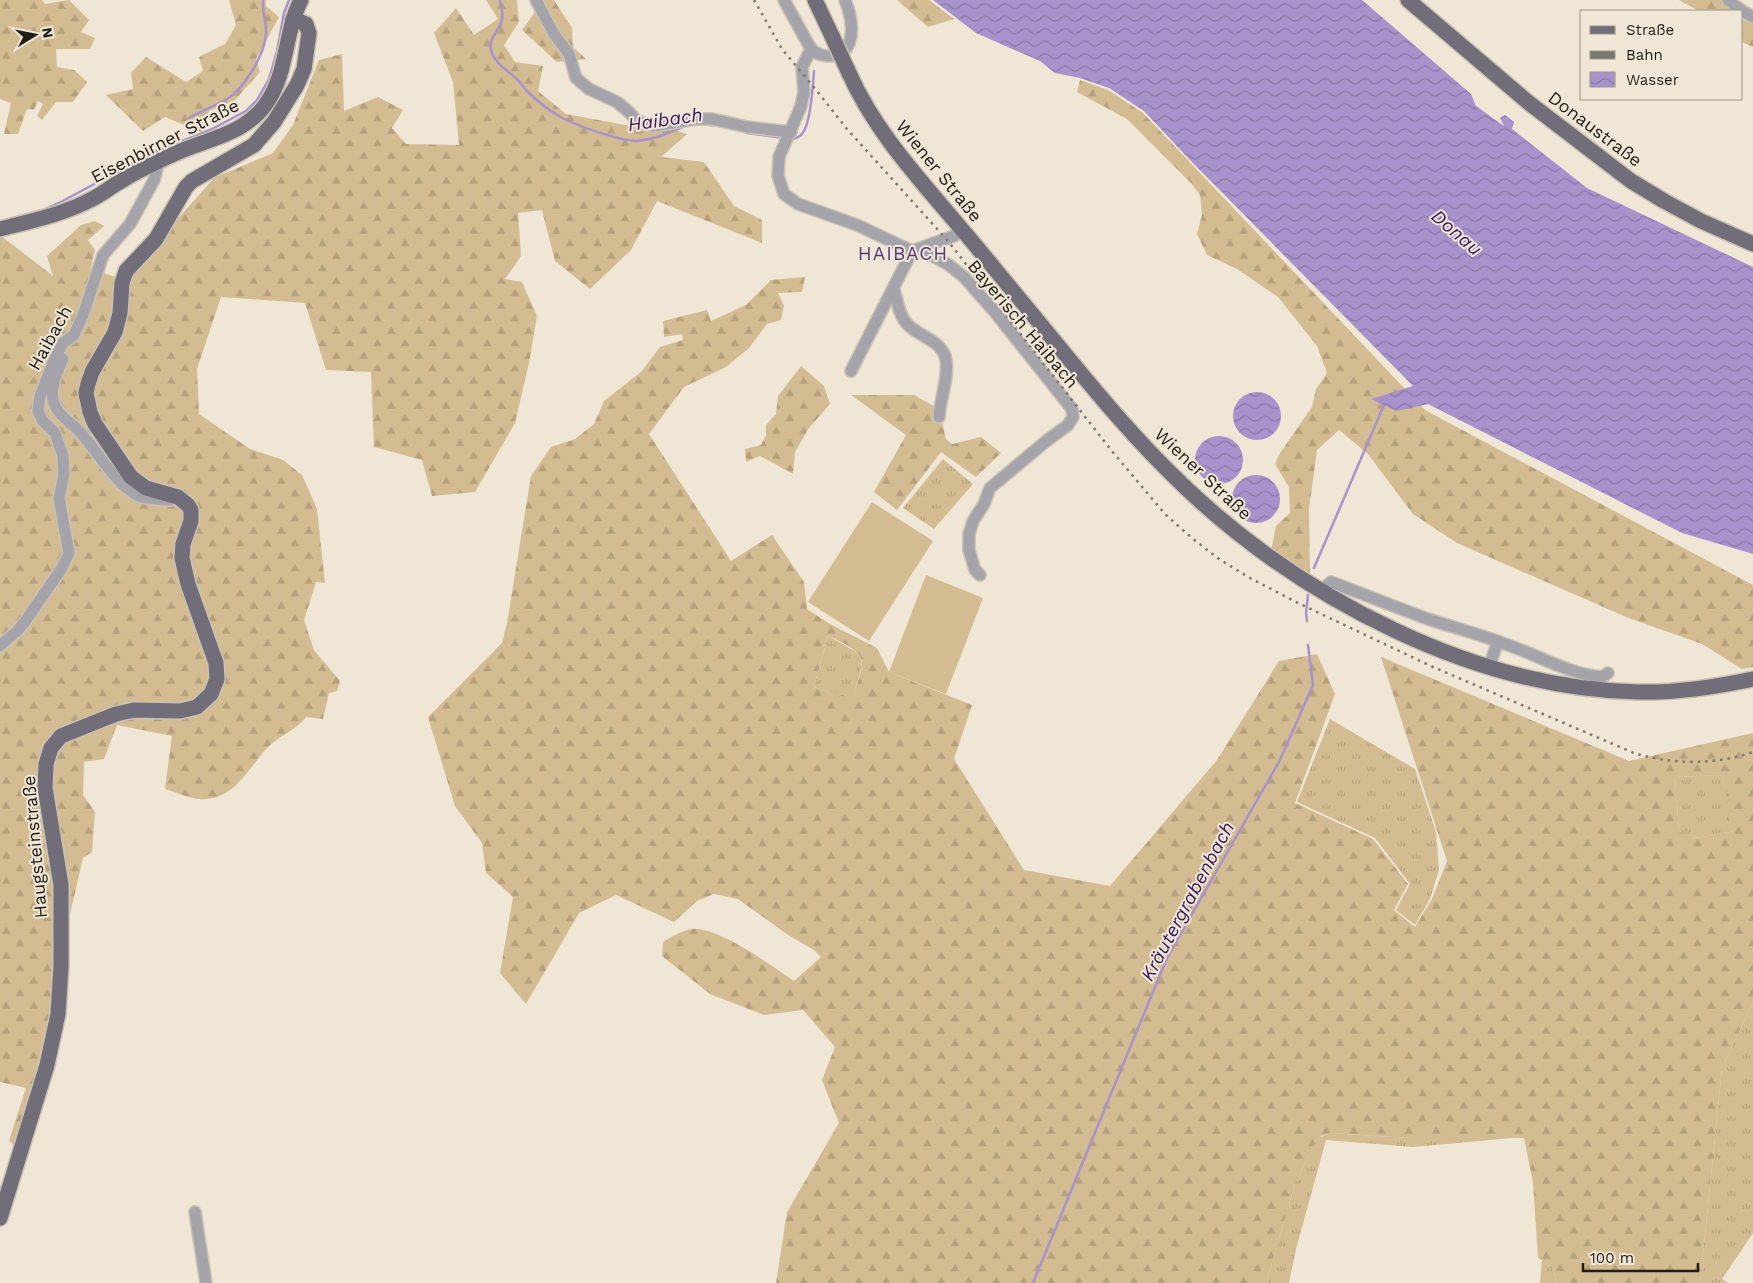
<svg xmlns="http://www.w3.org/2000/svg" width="1753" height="1283" font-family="'Work Sans',sans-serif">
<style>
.grass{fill:url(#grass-tufts)}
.forest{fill:url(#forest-firs);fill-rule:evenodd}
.pitch{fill:#d4bc92}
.water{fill:url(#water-waves)}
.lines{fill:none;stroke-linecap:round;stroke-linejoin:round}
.stream{stroke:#a892cc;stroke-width:2.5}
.minor-casing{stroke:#cac2b4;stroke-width:14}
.major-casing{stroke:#cac2b4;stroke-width:18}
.minor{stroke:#a6a4ab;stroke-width:11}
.major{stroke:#716d79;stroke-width:15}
.rail{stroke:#7c776c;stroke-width:2.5;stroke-dasharray:2.5 5;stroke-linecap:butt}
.major-bridge-casing{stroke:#cac2b4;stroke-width:18;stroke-linecap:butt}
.major-bridge{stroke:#716d79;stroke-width:15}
.labels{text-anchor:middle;stroke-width:4;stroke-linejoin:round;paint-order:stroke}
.street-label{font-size:18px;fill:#201d17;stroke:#efe6d6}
.water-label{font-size:19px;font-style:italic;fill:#39185c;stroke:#efe6d6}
.neighbourhood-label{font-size:19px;letter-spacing:1px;fill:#523975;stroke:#efe6d6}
</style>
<defs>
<pattern id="grass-tufts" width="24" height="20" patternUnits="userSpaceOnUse" patternTransform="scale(1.25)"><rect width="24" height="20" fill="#d4bc92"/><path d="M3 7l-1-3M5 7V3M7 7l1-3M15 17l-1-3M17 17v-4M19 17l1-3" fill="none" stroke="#b6a17d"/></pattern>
<pattern id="forest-firs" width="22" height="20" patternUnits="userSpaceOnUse" patternTransform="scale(1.25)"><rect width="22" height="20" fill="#d4bc92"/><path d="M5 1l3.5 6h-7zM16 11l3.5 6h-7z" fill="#b6a17d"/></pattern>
<pattern id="water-waves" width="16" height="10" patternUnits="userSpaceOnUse" patternTransform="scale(1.25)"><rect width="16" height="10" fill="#a892cc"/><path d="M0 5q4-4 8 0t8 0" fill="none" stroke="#8877a5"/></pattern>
</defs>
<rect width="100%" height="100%" fill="#efe6d6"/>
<g class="grass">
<path d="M943,459L973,484L934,529L903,508Z"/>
<path d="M828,636C870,659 866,654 852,699L814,687Z"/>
<path d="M1330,719L1415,769L1436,832L1439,870L1430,899L1415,925L1396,910L1410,884L1375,838L1297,802Z"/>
<path d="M1723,775L1734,831L1690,839L1679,831L1675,777Z"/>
<path d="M1753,1002V1233L1722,1279L1728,1283H1700L1722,1068Z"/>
<path d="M1330,1133L1408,1138H1512L1413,1147L1326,1140L1296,1249L1289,1283H1266L1295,1184L1317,1139Z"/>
<path d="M1542,1260L1553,1267L1556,1283H1540Z"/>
</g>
<g class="forest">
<path d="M0,0H42L45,4L69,0L89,20L81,32L95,38L90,49H56L57,67L74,70L87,82L73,102H56L42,120L37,116L43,104L38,101L34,110L27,109L18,134H4L11,103L0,99Z"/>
<path d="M229,0H266V6L279,17L256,59L260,72L235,100L209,111L201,132L165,117L143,131L106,95L133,89L131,73L146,57L186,82L203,71L199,57L225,44L236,25Z"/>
<path d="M486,0H517L519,22L504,45L515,62L543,66L538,91L566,114L657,131L672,129L687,134L661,157L704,162L734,206L762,220V243L657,201L631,250L590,289L555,261L542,210L518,213L521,256L505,279L522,282L537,316L529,363L515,423L475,492L432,496L422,460L374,447L371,372L326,370L305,303L221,297L197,369L199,414L250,449L283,460L302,475L317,509L325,583L316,582L304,620L314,650L340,681L337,691L329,693L323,719L306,717C296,731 278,736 267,748C247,770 233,802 199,799C188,798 176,792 165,789L172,736L117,725L104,759L84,762L83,795L95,812L92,852L83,858L67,927L54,1005L37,1081L16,1147L9,1141L26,1088L0,1082V235L53,276L47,256L81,225L95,221L104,226L88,240L95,250L91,268L126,281L134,268L214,178L273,153L293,125L319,60L342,54L344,111L378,97L403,110L392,128L406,144L459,145L453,82L434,33L456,8L474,35L498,19Z"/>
<path d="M531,0H554L572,28L573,47L586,59L557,62L522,30L535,12Z"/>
<path d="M897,0H929L954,19L928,27Z"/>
<path d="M1679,0H1725L1738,11H1699Z"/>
<path d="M1742,14L1753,20V47L1742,42Z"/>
<path d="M1080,80L1108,90L1143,113L1425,410L1753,585V667L1742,669L1702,644L1626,617L1457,543L1413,514L1368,454L1339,430L1317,450L1309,509L1310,575L1271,551L1276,526L1290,513L1289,487L1275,464L1280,453L1312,407L1316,389L1327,373L1317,346L1278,297L1237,269L1207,255L1197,234L1202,215L1200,195L1191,183L1127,119L1077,92Z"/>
<path d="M805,277L802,292L778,293L784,306L781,320L767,324L749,348L726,367L684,387L649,434L731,561L772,535L804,582L807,609L830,624L877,648L889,672L972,705L954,759L1024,870L1110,886L1217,760L1279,661L1317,654L1335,694L1295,803L1373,839L1408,884L1394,910L1415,927L1432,899L1447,861L1381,657L1629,761L1753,733V1002L1722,1068L1700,1283H1556L1553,1267L1538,1258L1533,1183L1524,1138H1408L1330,1133L1322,1136L1317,1139L1295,1184L1266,1283H776L787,1212L839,1123L822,1080L835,1047L803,1010L764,1015L710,994L662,956L663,942C671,937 681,931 691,929C717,925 773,967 794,981L821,957L814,950L788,935L738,899L714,894L697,901L674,922L616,895L579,913L526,1004L500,973L513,897L486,873L482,843L455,806L428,717L502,643L507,623L531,476L551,447L575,439L594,424L604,401L642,371L660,347L683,340L682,334L664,337L663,321L707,310L711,321L746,305L771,280ZM828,636C838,640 864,651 862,665C861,676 855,688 852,698L814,687ZM1723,775L1733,831L1691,839L1679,831L1675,777Z"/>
<path d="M801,366L824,386L830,404L809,428L795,452L793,474L760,456L746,462L745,449L761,445L766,435V425L776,414L778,396Z"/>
<path d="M851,395H914L939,409L946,439L952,444L981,437L1001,453L976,477L941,452L897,510L874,492L906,435Z"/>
</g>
<g class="pitch">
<path d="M872,502L933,541L869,641L808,602Z"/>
<path d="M926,575L983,598L946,694L889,672Z"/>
</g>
<g class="water">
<path d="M933,0H1362L1471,94L1476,106L1504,126L1500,118L1505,115L1514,122L1512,129L1587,188L1753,267V554L1682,533L1428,404L1396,411L1371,399L1413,386L1188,158L1144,111L1109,88L1080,78L1055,73L1040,61L976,33Z"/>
<circle cx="1257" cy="416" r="24"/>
<circle cx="1219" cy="460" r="24"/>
<circle cx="1256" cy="499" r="24"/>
</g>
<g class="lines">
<g class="stream">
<path d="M500,0C502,7 504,16 501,23C498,31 488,40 491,50C495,65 508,70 518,80C522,84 524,89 528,92C551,115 573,125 604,134C614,137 626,141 637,141C655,140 671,131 688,125"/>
<path d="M189,118C201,111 215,106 227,99C244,89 265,54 266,34C267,24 262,12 263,0"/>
<path d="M701,124L720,126"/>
<path d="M747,133L784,138"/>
<path d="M792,139C796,138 800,137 802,134C811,124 813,85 814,71"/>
<path d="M6,220L43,210L59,203L150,154L210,130L246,111L257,100L269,79L277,51L284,13L289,0"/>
<path d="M1314,568L1384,405"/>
<path d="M1307,621L1306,613L1308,595"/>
<path d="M1033,1283L1167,958L1280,760L1313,685L1308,645"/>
</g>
<g class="minor-casing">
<g id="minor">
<path d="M536,0L554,34L569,54L576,78L589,89L617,102L629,112L637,121L653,126L695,119H712L747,127L791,132"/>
<path d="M784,0L811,49C820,57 832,58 843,52C857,39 851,15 845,0"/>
<path d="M1728,0L1742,11"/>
<path d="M1742,11L1753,17"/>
<path d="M811,49L802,67L804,92L801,106L779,157L778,176L784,194L798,204L857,225L912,251L933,256L949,265L964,277L994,311L1072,409L1073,417L1068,425L1045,442L990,488L984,504L973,521L969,534V550L975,570L980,575"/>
<path d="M894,289C897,300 899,316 908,325C920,337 943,341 946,360C949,376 940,400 939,417"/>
<path d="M63,359C57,372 49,389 54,403C58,415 69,421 77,429C96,448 114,484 139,496C149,500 160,499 170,500V496"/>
<path d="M851,371L912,251L954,236L963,230"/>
<path d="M1322,590L1331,582C1363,594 1395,607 1428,619C1455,628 1482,635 1508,645C1540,656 1569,674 1602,677L1608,673"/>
<path d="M0,646L18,630L24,623L62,568L69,553L59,498L64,475L63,456L55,433L43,421L38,411L40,396L55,358L63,343L74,335L83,315L103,255L130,224L154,180L157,169L155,163"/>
<path d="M1489,667L1498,641"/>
<path d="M195,1212L206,1283"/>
</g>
</g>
<g class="major-casing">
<g id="major">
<path d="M815,0L832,36"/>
<path d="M1408,0L1529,103L1631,181L1664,201L1701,221L1753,244"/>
<path d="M849,73C874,129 914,173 953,219C974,243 993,267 1013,291C1069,358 1122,428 1186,488C1302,598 1475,689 1638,692C1676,693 1715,687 1753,679"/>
<path d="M0,229C31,221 65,214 94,198C104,193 113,185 123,180C139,170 157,162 174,154C206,139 244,135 266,104C288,73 284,33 301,0"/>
<path d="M0,1218L47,1065L58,1014L61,966V885L45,788L46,764L51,748L61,736L116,714L134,710L180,711L197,707L211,694L217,679L216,663L188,584L182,558L183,544L191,521V510L188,505L178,497L146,488L131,477L95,424L90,412L86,393L88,384L92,372L115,332L120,313L122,283L126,271L156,239L186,187L192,181L254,145L274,122L297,85L304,69L309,33L306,24L293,19"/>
</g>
</g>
<use href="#minor" class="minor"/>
<use href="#major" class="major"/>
<path class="rail" d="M754,0L782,49L817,91L847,129L948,241L1111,450L1165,514L1193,539L1219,559L1250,578L1298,603L1433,667L1634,753C1672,765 1716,765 1753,752"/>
<g class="major-bridge-casing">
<path id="major-bridge" d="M832,36L849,73"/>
</g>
<use href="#major-bridge" class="major-bridge"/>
</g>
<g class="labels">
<g class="street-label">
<text transform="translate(1595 129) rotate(37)" y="6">Donaustraße</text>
<text transform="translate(165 141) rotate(-27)" y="6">Eisenbirner Straße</text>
<text transform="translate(939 171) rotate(51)" y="6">Wiener Straße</text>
<text transform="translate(1023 324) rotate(50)" y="6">Bayerisch Haibach</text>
<text transform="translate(50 338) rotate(-61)" y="6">Haibach</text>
<text transform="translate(1203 474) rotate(43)" y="6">Wiener Straße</text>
<text transform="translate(35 847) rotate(-95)" y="6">Haugsteinstraße</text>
</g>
<g class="water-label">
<text transform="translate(665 119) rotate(-8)" y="7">Haibach</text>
<text transform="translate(1457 232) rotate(41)" y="7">Donau</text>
<text transform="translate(1187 901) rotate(-62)" y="7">Kräutergrabenbach</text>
</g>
<g class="neighbourhood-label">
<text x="903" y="260">HAIBACH</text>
</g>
</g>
<rect x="1580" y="10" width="162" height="90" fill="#efe6d6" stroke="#9c968a"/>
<rect x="1590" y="26" width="25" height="8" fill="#716d79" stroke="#9c968a"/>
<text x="1626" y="35" font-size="15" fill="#201d17">Straße</text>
<rect x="1590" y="51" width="25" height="8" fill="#7c776c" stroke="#9c968a"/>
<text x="1626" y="60" font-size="15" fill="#201d17">Bahn</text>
<rect x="1590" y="72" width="25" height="15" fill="url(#water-waves)" stroke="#9c968a"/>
<text x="1626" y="85" font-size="15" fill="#201d17">Wasser</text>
<g transform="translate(35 35) rotate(80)" stroke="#efe6d6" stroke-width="4" paint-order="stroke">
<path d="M0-4L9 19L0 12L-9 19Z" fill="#201d17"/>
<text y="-8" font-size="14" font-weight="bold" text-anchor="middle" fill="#201d17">N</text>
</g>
<path d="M1583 1263v8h115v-8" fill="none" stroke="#201d17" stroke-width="2.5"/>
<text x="1590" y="1263" font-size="15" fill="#201d17" stroke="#efe6d6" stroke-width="4" paint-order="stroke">100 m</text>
</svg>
